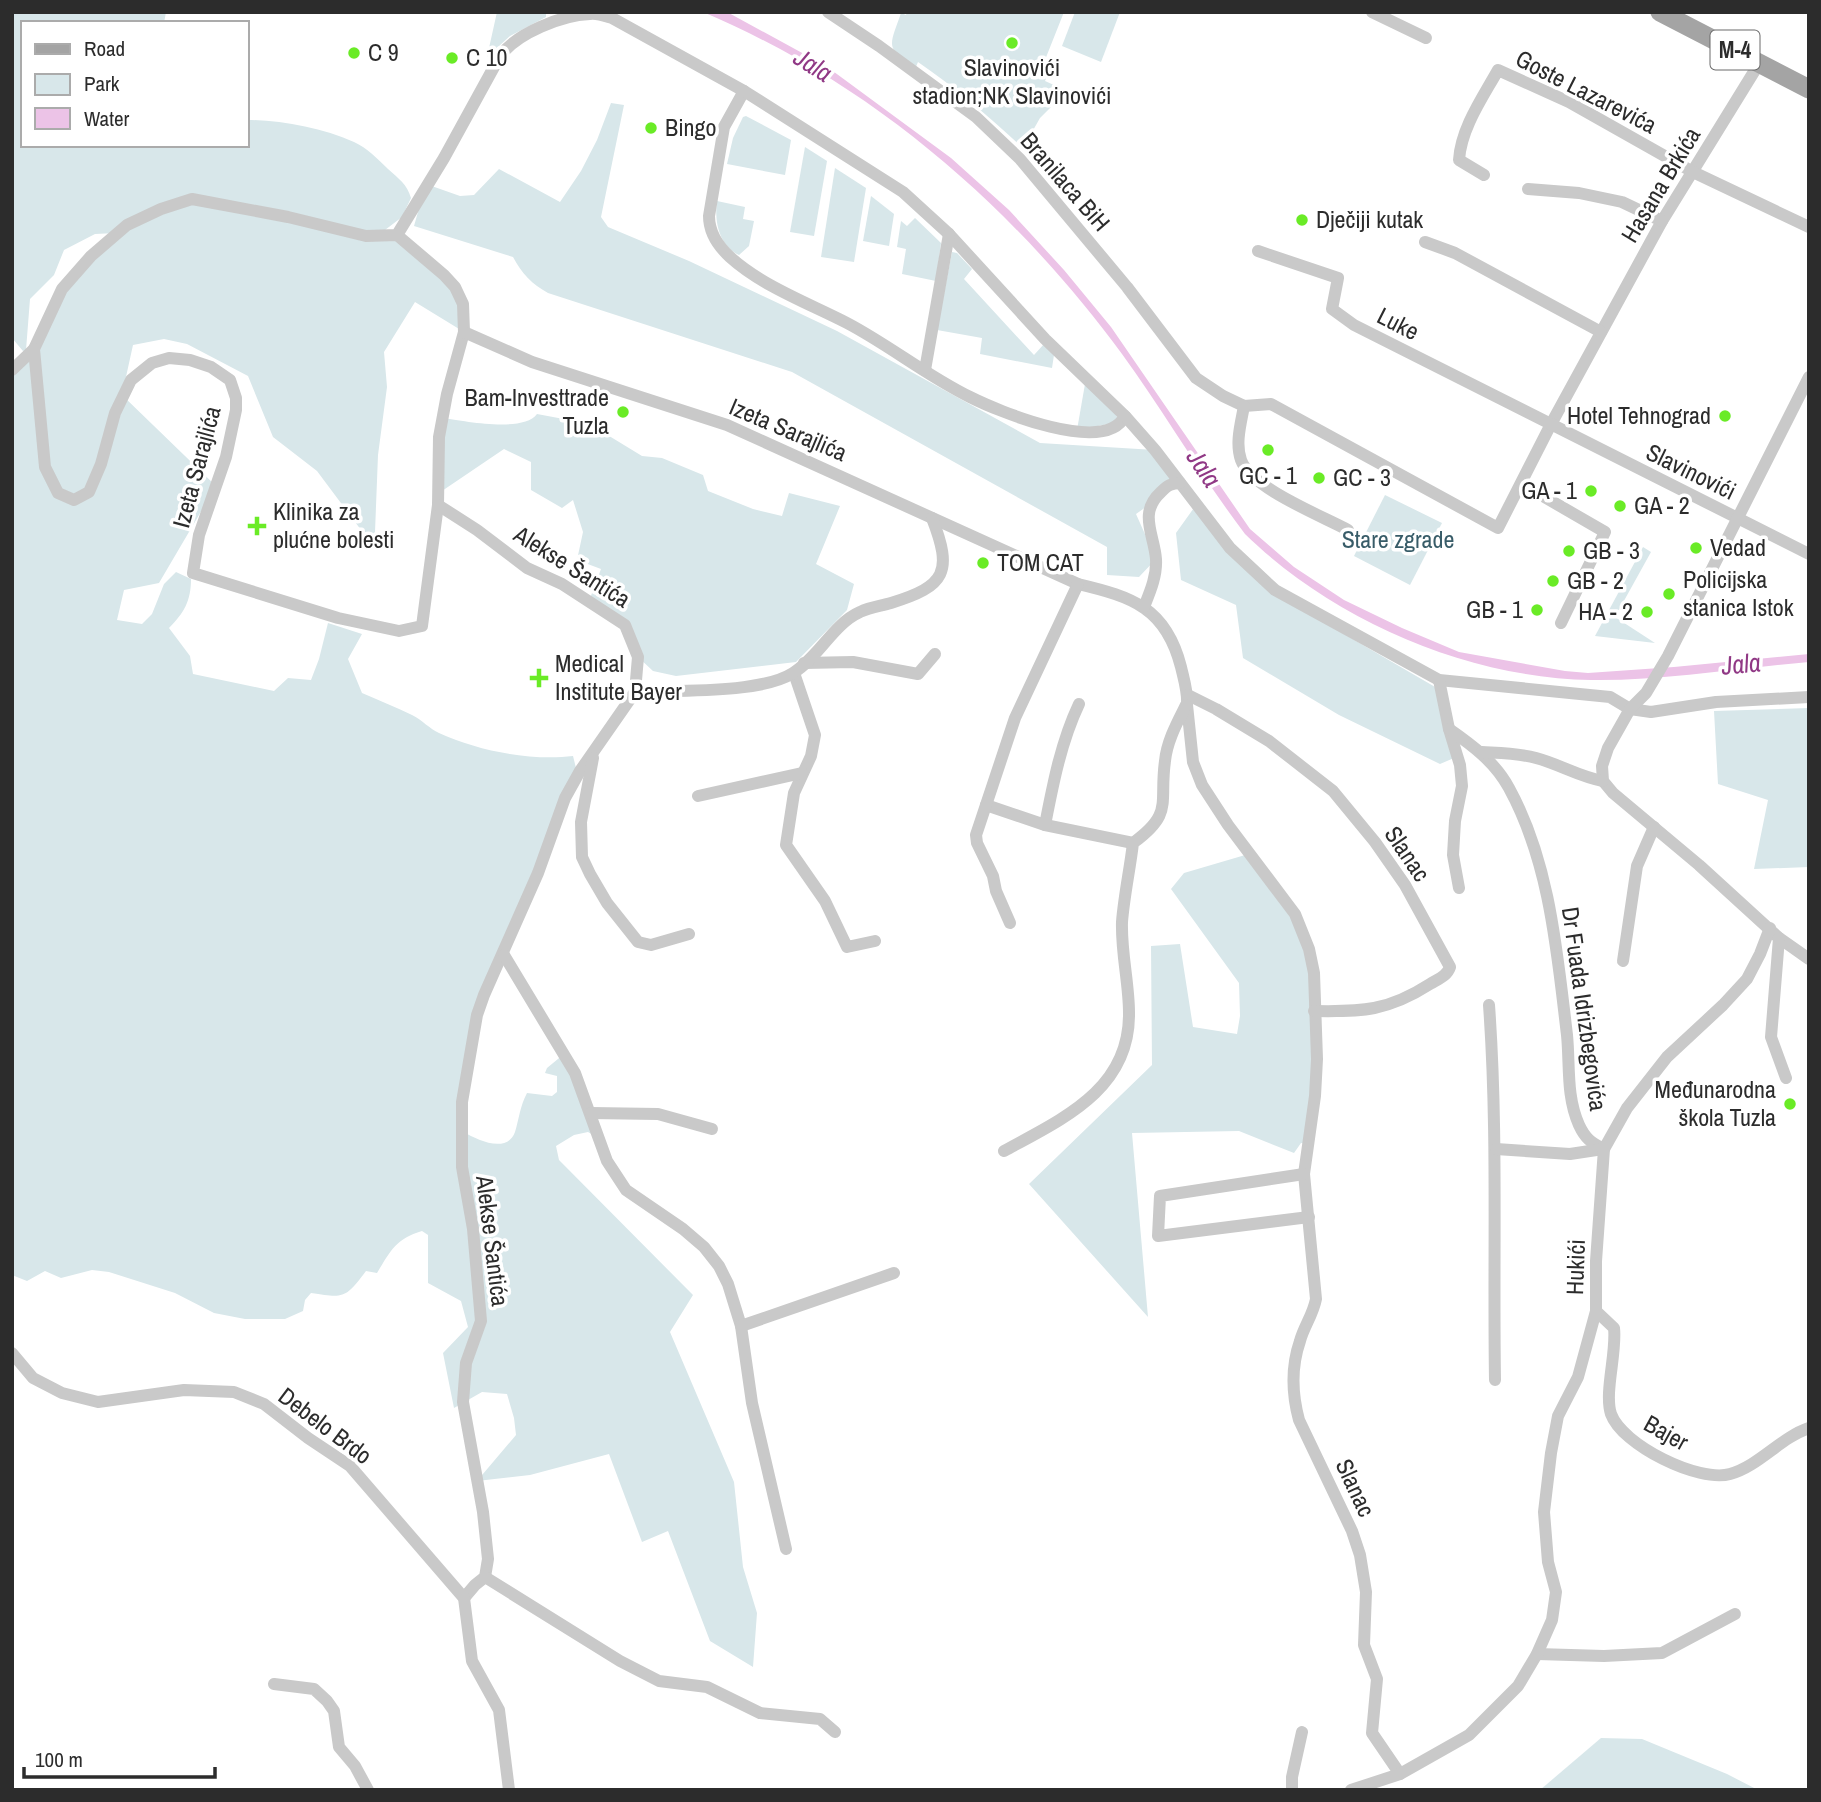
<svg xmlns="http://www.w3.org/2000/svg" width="1821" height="1802" font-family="'Archivo Narrow',sans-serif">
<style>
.green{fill:#d8e7ea}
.water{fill:#ecc3e7}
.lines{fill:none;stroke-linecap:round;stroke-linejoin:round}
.minor{stroke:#c9c9c9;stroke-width:12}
.primary{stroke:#a4a4a4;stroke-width:19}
.poi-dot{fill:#6aeb26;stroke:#fff;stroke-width:2.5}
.labels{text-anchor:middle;stroke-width:7;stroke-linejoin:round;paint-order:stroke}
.shield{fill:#fff;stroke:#6b6b6b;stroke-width:2}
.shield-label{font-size:23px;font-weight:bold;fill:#2c2c2c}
.poi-label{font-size:24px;fill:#2c2c2c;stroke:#fff;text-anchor:start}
.street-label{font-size:24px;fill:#2c2c2c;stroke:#fff}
.park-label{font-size:24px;fill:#385c68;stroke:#fff}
.water-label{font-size:26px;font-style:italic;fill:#903885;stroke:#fff}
</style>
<rect width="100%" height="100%" fill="#fff"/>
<g class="green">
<path d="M14,12H166L164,23H23V145H247V120C281,120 322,128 354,142C367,148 378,159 388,169C399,179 407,184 411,198L402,217L385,230L397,235L455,287L464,332L415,302L384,352L387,387L378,455L375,532L370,542L317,471L273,437L248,376L187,344L164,339L133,345L122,395L216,486L159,583L124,590L117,620L142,624L152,614L164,584L176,572L191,579C191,601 184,613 169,628L190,656L193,674L274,691L288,678L311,680L319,659L328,623L362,634L348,659L362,693C378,700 396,707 412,715C422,720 430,729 439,733C478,751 531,761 573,756L576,768L477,1015L464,1132C477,1140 507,1154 515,1132C519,1119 520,1106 527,1093L552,1096L557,1092V1076L545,1073L547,1068L564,1054L600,1139L588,1132L574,1135L556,1146L559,1160L693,1295L670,1332L734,1482L743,1567L757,1613L753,1667L710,1641L668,1531L642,1542L609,1454L530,1475L477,1481L516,1435L514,1418L507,1394L482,1392L454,1408L443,1353L468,1327L461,1301L428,1283V1235L422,1231C396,1239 391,1250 377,1273L366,1271C345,1299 344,1298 311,1293L305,1300L303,1311L285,1319H245L214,1313L175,1293L109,1272L92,1270L61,1278L45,1271L27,1281L12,1275V370L34,349L46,315L116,233L95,234L64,250L54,275L30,299L26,350L23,351L12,338Z"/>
<path d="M497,12H546V17L510,36L487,57Z"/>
<path d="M907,12H1064L1041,70L1048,74L1045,81L1072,93L1051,107L1040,118L1023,148C989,117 956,88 918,62L915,69C885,46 889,48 901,13L906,15Z"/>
<path d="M1075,12H1120L1101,62L1062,46Z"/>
<path d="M611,103L624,105L601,217L608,227L689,261L837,331L1040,443L1155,450L1180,483L1136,514L1156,559L1139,577L1107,575V547L792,372L548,293C532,284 522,274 513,257L414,226L426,184L460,196L474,195L499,169L560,202L581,171L597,140Z"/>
<path d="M746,116L791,140L785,175L727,164L733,138L743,117Z"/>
<path d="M805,147L827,161L814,236L790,232Z"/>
<path d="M835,168L866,188L854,262L821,257Z"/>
<path d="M871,196L894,214L889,246L863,241Z"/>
<path d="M717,201L745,207L743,219L754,221L749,246L739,255C720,246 714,223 717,201Z"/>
<path d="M915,218L941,243L936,281L902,274L906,249L897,247L901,221L907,226Z"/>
<path d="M952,252L957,253L972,269L964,279L1034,355L1044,344L1054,355L1052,368L980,354L982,338L937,330Z"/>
<path d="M1085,384L1114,409L1119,422L1077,430Z"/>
<path d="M537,414L569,420L601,431L642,456L662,458L703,475L708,491L753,509L782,516L789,493L840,506L816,564L854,584L847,610L796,662L676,676L653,671L638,657L625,625L589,601L601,569L577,560L583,532L573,500L562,508L531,490V462L504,449L439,493L443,418C464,421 523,433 537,414Z"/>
<path d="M1385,495L1442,523L1410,585L1354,556Z"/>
<path d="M1196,505L1282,598L1442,691L1454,758L1440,764L1339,715L1243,658L1236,605L1181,580L1176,533Z"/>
<path d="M1643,547L1651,552L1615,617L1655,643L1595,636Z"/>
<path d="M1809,708V867L1754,869L1768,800L1718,784L1714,711Z"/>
<path d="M1252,853L1303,932L1314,1011L1308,1144L1301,1143L1294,1153L1239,1131L1132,1133L1148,1317L1029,1184L1152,1065L1151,946L1180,944L1193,1027L1237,1034L1240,1016L1239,983L1171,889L1184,873Z"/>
<path d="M1601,1738L1642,1739L1727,1774L1758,1790H1540Z"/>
</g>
<path class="water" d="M703,12H727L826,66L951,158L1009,210L1064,270L1111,327L1250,529L1294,567L1344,600L1402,628L1459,652L1565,671L1588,673L1674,667L1809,654V662C1737,668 1663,681 1591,680C1467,678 1333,620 1245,534C1201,476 1165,413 1122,354C1015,208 871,83 703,12Z"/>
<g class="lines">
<g class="minor">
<path d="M828,12L879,46L976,117L1020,159L1127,287L1196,378L1223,396L1244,406L1271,404L1498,528L1550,426L1662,221L1760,62"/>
<path d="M1372,12L1426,38"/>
<path d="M744,91L724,127L709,216C709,232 718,246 730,257C762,286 808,303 847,323C889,345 927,376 970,397C998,411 1105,456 1125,416"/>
<path d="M1484,175L1459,160C1461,128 1483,97 1498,70L1569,102L1693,172L1809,227"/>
<path d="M1528,189L1579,193L1622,202L1662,221"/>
<path d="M397,235L366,236L288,217L192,199L161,209L127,225L91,256L62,289L34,349L45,467L58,493L74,500L89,492L101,464L115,413L131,380L152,363L169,358L190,360L211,367L230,380L236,398V410L226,457L199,535L193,573L338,618L399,631L422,626L438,505L439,437L447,394L464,332L463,304L455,287L444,275L397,235L444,158L500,56C517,33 562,15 590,14C597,13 605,16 612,18L744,91L903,192L949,234L1045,339L1125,416L1155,450L1230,548L1275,590L1439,680L1610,697L1630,709L1651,712L1716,702L1809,697"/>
<path d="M1425,242L1455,253L1601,332"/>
<path d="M1258,251L1338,278L1332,309L1354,325L1809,554"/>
<path d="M464,332L532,362L727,425L1078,584C1133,597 1166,608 1181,667C1184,680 1188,692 1187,705L1193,762L1202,785L1228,825L1295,914L1309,949L1314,973L1317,1059L1315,1096L1304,1174L1316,1299C1313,1315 1304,1326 1300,1341C1291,1367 1292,1394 1299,1420L1352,1531L1360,1555L1366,1592L1364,1645L1377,1679L1372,1733L1400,1774"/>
<path d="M12,370L34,349"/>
<path d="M925,370L949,234"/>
<path d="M1809,377L1668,656L1646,693L1630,709L1608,748L1602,766L1603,781L1613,793L1699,865L1779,938L1809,959"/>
<path d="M1244,406C1241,423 1235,443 1241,460C1251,488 1320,515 1348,530"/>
<path d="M1522,484L1605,532L1561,623"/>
<path d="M438,505L477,530L527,568L562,584L625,625L638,657L635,692L580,771L565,798L538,873L484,995L477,1015L462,1102V1167L473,1229L481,1321L466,1363L463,1402L483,1512L488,1559L485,1577L475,1585L464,1598"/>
<path d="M1144,607C1150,592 1157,576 1156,559C1154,534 1138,513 1161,492C1167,486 1171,483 1180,483"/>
<path d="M804,663L853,662L918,674L935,654"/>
<path d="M794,673L815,735L811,756L794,793L786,845L825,901L847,947L875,941"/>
<path d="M1439,680L1449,729L1460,765L1462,786L1455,821L1453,855L1459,888"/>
<path d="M635,692C677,690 760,694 793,673C819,657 833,624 860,612C870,607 881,606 891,603C946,586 953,572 932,518"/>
<path d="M1188,695L1216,709L1269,741L1333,791L1375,842L1405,885L1450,967C1447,976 1438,979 1430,984C1388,1011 1362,1012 1314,1011"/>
<path d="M1449,729C1472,745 1495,762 1509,788C1550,863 1557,952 1567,1035C1570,1065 1566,1096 1579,1125C1585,1138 1591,1143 1604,1149"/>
<path d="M1482,752C1500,753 1518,753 1536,758C1559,764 1580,777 1603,781"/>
<path d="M593,758L581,822L582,857L590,874L607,903L638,942L651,945L689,934"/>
<path d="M698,796L802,773"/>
<path d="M986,805L1045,825L1133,843"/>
<path d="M1045,825C1053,784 1061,742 1079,704"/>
<path d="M1010,923L996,891L993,876L977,843L976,835L1015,718L1078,584"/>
<path d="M1779,938L1771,1037L1786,1078"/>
<path d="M504,955L575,1073L607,1161L626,1190L683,1229L704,1247L719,1266L728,1284L741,1326L752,1403L786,1549"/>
<path d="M1623,961L1637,866L1654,827"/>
<path d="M1489,1005C1498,1130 1493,1255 1495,1380"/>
<path d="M591,1113L658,1114L712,1129"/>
<path d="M1496,1149L1570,1154L1603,1149"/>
<path d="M1004,1151C1062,1119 1130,1090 1129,1013C1129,983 1121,953 1122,922C1124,896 1130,869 1133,843C1174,813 1159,804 1165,761C1167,741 1177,723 1186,705"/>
<path d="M1304,1174L1160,1196L1158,1236L1309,1217"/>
<path d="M1596,1311L1614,1328C1617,1352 1604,1393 1611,1414C1622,1445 1699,1483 1730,1474C1759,1466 1780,1438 1809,1428"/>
<path d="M741,1326L894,1273"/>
<path d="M12,1353L33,1378L62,1393L98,1402L184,1390L234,1392L264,1404L308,1438L350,1466L464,1598L472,1661L499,1710L509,1790"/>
<path d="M485,1577L620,1661L659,1681L707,1687L760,1713L820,1719L835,1732"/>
<path d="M1537,1654L1604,1656L1662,1653L1735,1614"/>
<path d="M274,1684L314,1689L327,1701L334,1711L339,1747L355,1766L368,1790"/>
<path d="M1292,1790V1777L1302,1732"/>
<path d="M1351,1790L1400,1774L1469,1735L1518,1686L1537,1654L1552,1620L1556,1592L1548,1562L1544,1512L1551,1453L1558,1416L1578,1377L1596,1311V1261L1604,1149L1627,1108L1667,1057L1723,1005L1747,979L1760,954L1770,928"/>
</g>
<path class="primary" d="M1660,12L1809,89"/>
</g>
<g class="poi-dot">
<circle cx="1012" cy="43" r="7"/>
<circle cx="354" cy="53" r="7"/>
<circle cx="452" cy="58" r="7"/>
<circle cx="651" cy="128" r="7"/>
<circle cx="1302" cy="220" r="7"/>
<circle cx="623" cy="412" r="7"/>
<circle cx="1725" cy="416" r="7"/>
<circle cx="1268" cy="450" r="7"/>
<circle cx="1319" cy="478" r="7"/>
<circle cx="1591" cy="491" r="7"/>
<circle cx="1620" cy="506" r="7"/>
<path d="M253.5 515.5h7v7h7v7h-7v7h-7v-7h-7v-7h7z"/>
<circle cx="1696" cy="548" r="7"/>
<circle cx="1569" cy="551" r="7"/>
<circle cx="983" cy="563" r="7"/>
<circle cx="1553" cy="581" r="7"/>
<circle cx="1669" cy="594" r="7"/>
<circle cx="1537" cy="610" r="7"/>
<circle cx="1647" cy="612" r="7"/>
<path d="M535.5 667.5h7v7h7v7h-7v7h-7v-7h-7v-7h7z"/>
<circle cx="1790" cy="1104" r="7"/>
</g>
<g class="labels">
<rect class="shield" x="1710.5" y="30.5" width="49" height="39" rx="5"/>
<g class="shield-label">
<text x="1735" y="58">M-4</text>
</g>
<g class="poi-label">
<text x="368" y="61">C 9</text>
<text x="466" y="66">C 10</text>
<text x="1012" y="76" text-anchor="middle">Slavinovići<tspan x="1012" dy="28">stadion;NK Slavinovići</tspan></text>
<text x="665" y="136">Bingo</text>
<text x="1316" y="228">Dječiji kutak</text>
<text x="609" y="406" text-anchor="end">Bam-Investtrade<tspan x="609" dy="28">Tuzla</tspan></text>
<text x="1711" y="424" text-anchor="end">Hotel Tehnograd</text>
<text x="1268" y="484" text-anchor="middle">GC - 1</text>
<text x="1333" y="486">GC - 3</text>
<text x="1577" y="499" text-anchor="end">GA - 1</text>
<text x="1634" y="514">GA - 2</text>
<text x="273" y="520">Klinika za<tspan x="273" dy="28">plućne bolesti</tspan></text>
<text x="1710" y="556">Vedad</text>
<text x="1583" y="559">GB - 3</text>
<text x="997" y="571">TOM CAT</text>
<text x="1683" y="588">Policijska<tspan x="1683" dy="28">stanica Istok</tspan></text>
<text x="1567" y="589">GB - 2</text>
<text x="1523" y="618" text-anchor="end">GB - 1</text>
<text x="1633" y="620" text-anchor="end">HA - 2</text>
<text x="555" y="672">Medical<tspan x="555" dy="28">Institute Bayer</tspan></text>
<text x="1776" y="1098" text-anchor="end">Međunarodna<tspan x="1776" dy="28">škola Tuzla</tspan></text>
</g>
<g class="street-label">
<text transform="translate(1586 92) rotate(27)" y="8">Goste Lazarevića</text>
<text transform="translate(1065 182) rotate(49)" y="8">Branilaca BiH</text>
<text transform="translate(1661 185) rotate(-59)" y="8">Hasana Brkića</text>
<text transform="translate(1398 324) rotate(27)" y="8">Luke</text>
<text transform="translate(788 430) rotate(23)" y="8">Izeta Sarajlića</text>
<text transform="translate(197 467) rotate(-75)" y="8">Izeta Sarajlića</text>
<text transform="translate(1691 472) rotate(26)" y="8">Slavinovići</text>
<text transform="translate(572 567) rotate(32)" y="8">Alekse Šantića</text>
<text transform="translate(1407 854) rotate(56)" y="8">Slanac</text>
<text transform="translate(1584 1009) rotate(82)" y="8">Dr Fuada Idrizbegovića</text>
<text transform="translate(492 1241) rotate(83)" y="8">Alekse Šantića</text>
<text transform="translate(1576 1267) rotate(-88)" y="8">Hukići</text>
<text transform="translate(325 1426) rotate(37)" y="8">Debelo Brdo</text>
<text transform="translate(1666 1433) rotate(29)" y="8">Bajer</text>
<text transform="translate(1355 1488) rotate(65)" y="8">Slanac</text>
</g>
<g class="park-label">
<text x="1398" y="548">Stare zgrade</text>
</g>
<g class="water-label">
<text transform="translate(813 65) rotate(32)" y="9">Jala</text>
<text transform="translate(1204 468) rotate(56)" y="9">Jala</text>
<text transform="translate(1741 664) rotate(-5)" y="9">Jala</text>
</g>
</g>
<rect width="1821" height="1802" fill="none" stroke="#2c2c2c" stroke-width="28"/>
<rect x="21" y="21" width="228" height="126" fill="#ffffff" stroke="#ababab" stroke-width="2"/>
<rect x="35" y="44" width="35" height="10" fill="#a4a4a4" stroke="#ababab" stroke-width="2"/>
<text x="84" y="56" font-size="21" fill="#2c2c2c">Road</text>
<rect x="35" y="74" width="35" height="21" fill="#d8e7ea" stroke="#ababab" stroke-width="2"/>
<text x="84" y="91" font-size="21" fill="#2c2c2c">Park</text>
<rect x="35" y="108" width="35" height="21" fill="#ecc3e7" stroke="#ababab" stroke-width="2"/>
<text x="84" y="126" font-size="21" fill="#2c2c2c">Water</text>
<path d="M24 1767v10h191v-10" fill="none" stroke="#2c2c2c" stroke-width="3.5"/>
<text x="35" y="1767" font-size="21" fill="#2c2c2c" stroke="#ffffff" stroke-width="5" paint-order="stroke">100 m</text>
</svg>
